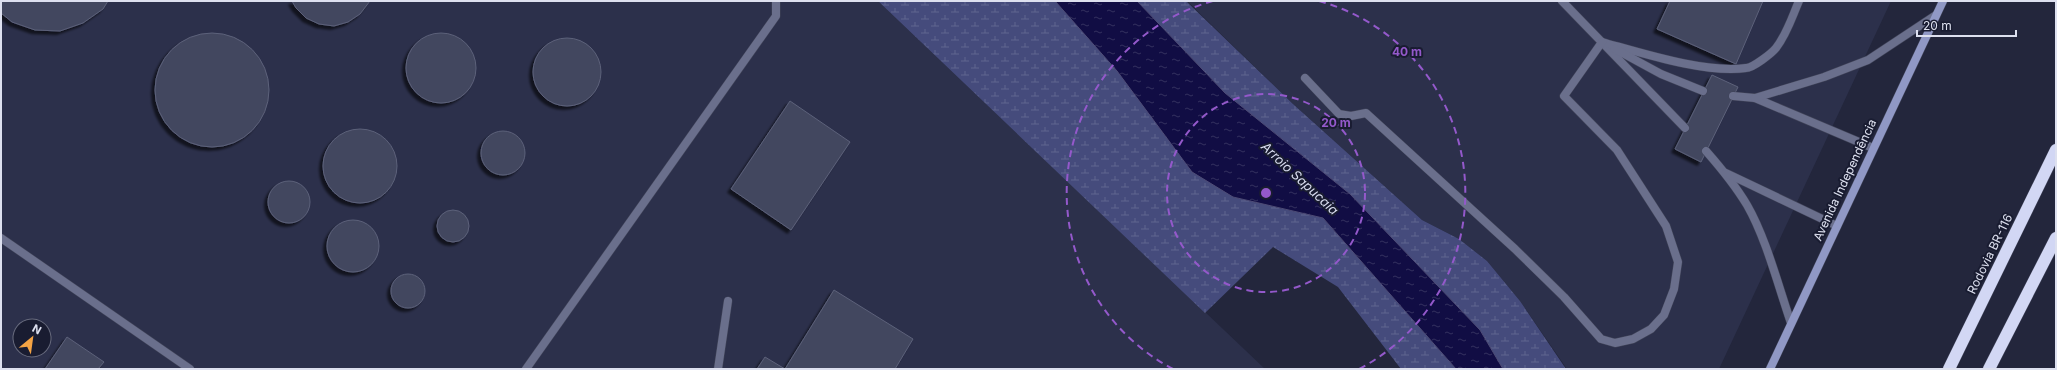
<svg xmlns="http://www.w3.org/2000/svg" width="2057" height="370" font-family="Inter,sans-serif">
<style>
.built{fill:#2c304b;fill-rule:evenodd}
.wetland{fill:url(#wetland-marsh)}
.water{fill:url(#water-ripples);stroke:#4e4c77}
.building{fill:#43475f;stroke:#5c617a;filter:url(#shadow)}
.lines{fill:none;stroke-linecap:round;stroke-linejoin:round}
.service-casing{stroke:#414459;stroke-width:9}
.secondary-casing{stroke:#414459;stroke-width:9}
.motorway-casing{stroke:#414459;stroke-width:13}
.service{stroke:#6a6f8c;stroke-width:8}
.secondary{stroke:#9098c5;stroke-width:8}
.motorway{stroke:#d2d7f4;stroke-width:12}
.ring{fill:none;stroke:#9459cb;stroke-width:2;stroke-dasharray:7 5}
.labels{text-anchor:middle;stroke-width:4;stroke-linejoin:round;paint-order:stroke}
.street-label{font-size:12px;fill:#dde0ef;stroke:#191c31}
.water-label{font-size:13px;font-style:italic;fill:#dadef1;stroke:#191c31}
.centre{fill:#9459cb;stroke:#191c31;stroke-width:2}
.ring-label{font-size:12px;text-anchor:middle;font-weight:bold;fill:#9459cb;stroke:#191c31;stroke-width:4;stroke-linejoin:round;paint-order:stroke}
</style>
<defs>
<pattern id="wetland-marsh" width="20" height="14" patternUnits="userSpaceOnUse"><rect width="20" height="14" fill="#454b7c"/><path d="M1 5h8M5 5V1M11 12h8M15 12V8" fill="none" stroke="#5f658f"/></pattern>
<pattern id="water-ripples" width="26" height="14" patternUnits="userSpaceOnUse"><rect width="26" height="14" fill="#110d44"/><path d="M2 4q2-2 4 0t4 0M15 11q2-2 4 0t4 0" fill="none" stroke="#33305f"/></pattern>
<filter id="shadow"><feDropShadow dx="-3.5" dy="3.5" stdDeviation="1" flood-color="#0009"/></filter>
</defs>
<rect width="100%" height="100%" fill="#23263c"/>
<g class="built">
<path d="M1,1H878L1265,369H1ZM20,326H44V350H20Z"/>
<path d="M1187,1H1891L1719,369H1567L1520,301L1487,261L1459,239L1422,220L1293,104Z"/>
</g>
<g class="wetland">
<path d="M878,1H1055L1233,197L1323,218L1456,369H1401L1338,287L1273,247L1205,313Z"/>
<path d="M1137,1H1186L1293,104L1422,220L1459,239L1487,261L1520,301L1566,369H1503L1480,330L1350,194L1225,93Z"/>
</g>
<path class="water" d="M1055,1H1137L1225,93L1350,194L1480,330L1503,369H1456L1323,218L1233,197L1192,172L1117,71Z"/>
<g class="building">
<path d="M1,1H108L103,9L83,23L60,31L35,30L12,22L1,13Z"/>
<path d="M292,1H370L360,14L348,22L334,26L319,24L306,18L296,8Z"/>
<path d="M1670,1H1763L1736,64L1657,29Z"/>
<circle cx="212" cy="90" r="57"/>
<circle cx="441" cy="68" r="35"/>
<circle cx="567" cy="72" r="34"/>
<path d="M1712,75L1738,87L1701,162L1675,149Z"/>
<path d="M790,101L850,142L791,230L731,189Z"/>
<circle cx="360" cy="166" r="37"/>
<circle cx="503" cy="153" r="22"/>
<circle cx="289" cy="202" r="21"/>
<circle cx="453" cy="226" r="16"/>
<circle cx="353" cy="246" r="26"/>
<circle cx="408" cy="291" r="17"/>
<path d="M834,290L913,339L895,369H785Z"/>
<path d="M67,337L104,362L98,369H45Z"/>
<path d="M765,357L785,369H757Z"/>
</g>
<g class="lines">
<g class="service-casing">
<g id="service">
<path d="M1562,1L1685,128"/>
<path d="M1602,42C1642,53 1707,74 1746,68C1753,68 1772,53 1776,48C1787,34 1792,17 1799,1"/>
<path d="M1615,49L1661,74L1703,91"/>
<path d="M1305,78L1339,114L1351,116L1366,113L1515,249L1564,297L1601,339L1615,343L1633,339L1651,329L1664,315L1674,289L1678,262L1666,226L1617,150L1564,96L1602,42"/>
<path d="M1733,96L1755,98L1873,148"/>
<path d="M1755,98L1824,77L1868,60L1936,15"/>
<path d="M1706,151C1721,168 1735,185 1747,205C1766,238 1778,285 1791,323"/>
<path d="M1726,173L1837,226"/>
<path d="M1,238L190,369"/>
<path d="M526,369L776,16V1"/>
<path d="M718,369L728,301"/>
</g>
</g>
<g class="secondary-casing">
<path id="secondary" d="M1770,369L1943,1"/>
</g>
<g class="motorway-casing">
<g id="motorway">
<path d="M1949,369L2056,150"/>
<path d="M1989,369L2056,238"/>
</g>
</g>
<use href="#service" class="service"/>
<use href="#secondary" class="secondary"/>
<use href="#motorway" class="motorway"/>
</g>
<g class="ring">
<circle cx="1266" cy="193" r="99"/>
<path d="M1173 369A199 199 0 0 1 1213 1M1319 1A199 199 0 0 1 1359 369"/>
</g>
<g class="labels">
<g class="street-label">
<text transform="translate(1845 180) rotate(-65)" y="4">Avenida Independência</text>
<text transform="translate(1990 254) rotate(-64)" y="4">Rodovia BR-116</text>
</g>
<g class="water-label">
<text transform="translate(1300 178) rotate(43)" y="5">Arroio Sapucaia</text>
</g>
</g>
<circle cx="1266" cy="193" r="6" class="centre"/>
<g class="ring-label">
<text x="1407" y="56">40 m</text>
<text x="1336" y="127">20 m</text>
</g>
<rect width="2057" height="370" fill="none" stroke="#dde0ef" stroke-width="4"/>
<g transform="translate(32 338) rotate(29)"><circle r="19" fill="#191c31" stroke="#676a7d"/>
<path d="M0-3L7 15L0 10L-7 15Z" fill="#f4a344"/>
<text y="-6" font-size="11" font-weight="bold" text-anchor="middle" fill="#dde0ef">N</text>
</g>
<path d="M1917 30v6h99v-6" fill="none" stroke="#dde0ef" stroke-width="2"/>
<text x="1923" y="30" font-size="12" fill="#dde0ef" stroke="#191c31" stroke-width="3" paint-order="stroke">20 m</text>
</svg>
